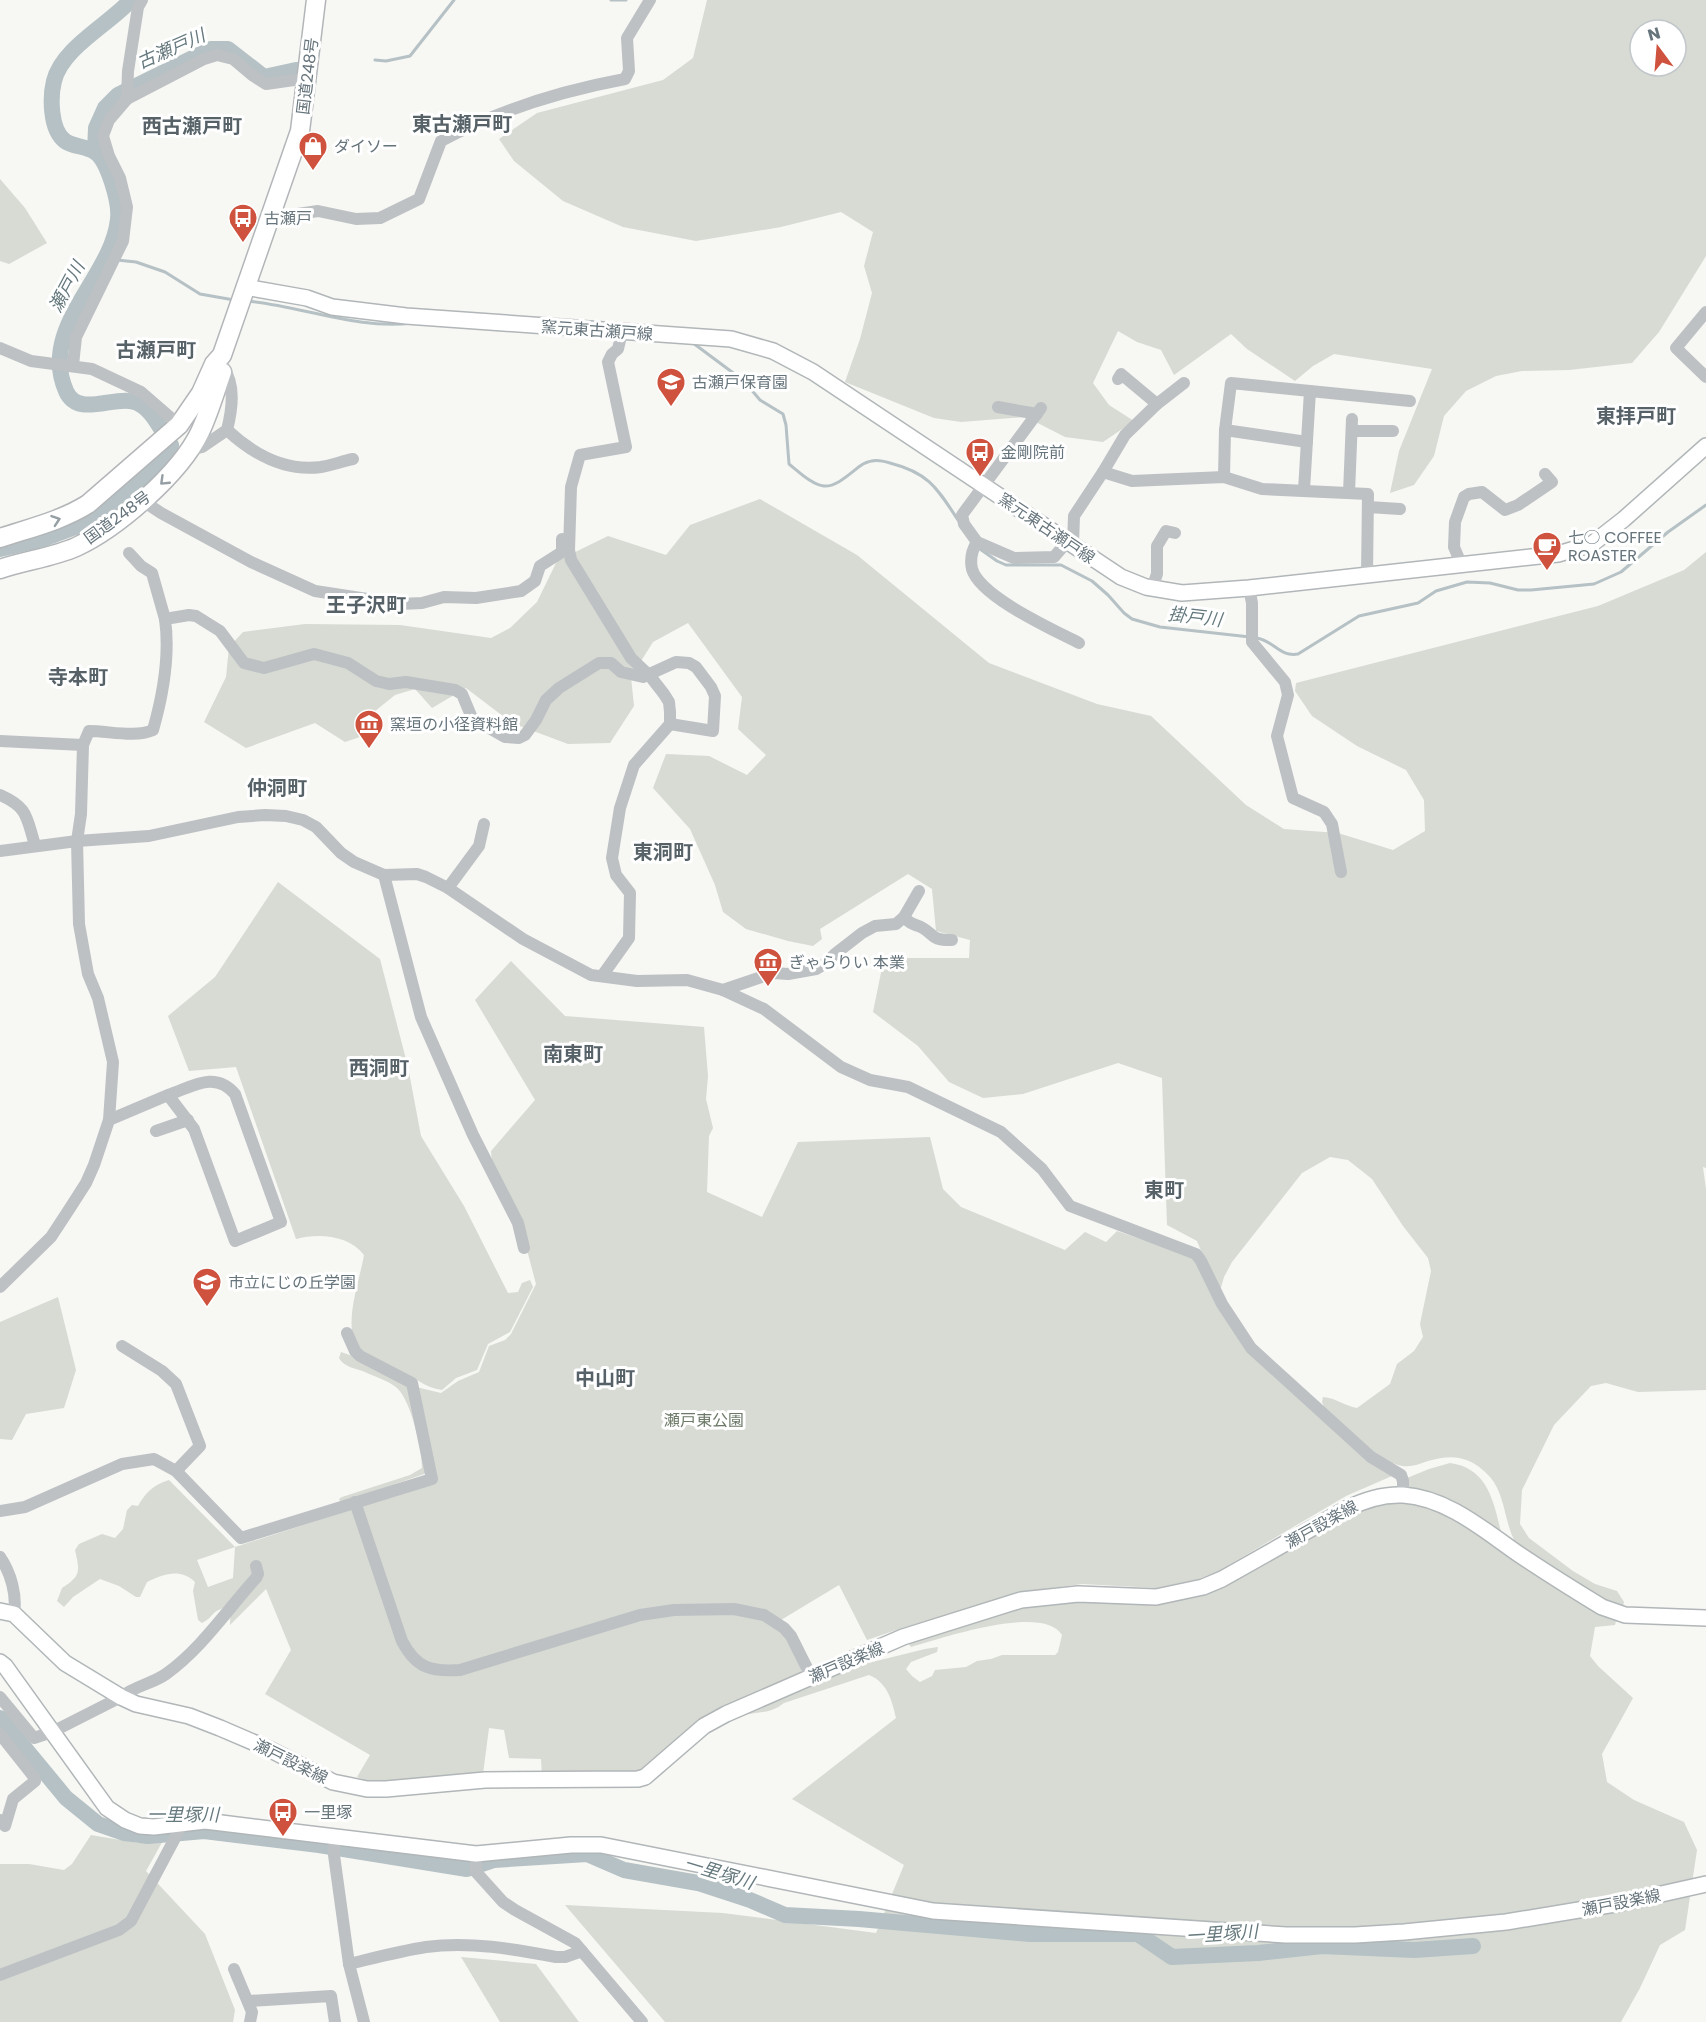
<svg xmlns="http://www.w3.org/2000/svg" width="1706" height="2022" font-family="Poppins,'Noto Sans JP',sans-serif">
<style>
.green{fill:#d7dbd4;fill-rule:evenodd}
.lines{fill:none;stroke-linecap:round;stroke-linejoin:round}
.stream{stroke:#b5c1c4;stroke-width:3}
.river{stroke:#b5c1c4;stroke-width:16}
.major-casing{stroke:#b1b6b8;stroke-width:18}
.highway-casing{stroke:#b3b6b9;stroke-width:21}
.minor{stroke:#bdc1c4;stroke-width:12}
.major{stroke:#fff;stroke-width:15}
.highway{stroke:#fff;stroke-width:18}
.oneway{stroke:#949ea3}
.labels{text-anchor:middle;stroke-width:6;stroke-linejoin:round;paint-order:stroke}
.street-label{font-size:16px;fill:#66747c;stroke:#fff}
.poi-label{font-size:16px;fill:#66747c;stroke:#fff;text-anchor:start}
.park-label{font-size:16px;fill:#6d7a68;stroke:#fff}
.water-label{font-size:18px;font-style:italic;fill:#65797e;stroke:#fff}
.quarter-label{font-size:20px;font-weight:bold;fill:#566268;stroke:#fff}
</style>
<rect width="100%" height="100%" fill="#f7f7f4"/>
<g class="green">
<path d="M707,0H1706V256L1659,332L1632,363L1569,370L1522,371L1496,376L1466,391L1444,416L1434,456L1414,485L1390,493L1399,451L1432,369L1334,354L1313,366L1295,381L1247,349L1231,334L1174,375L1161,350L1137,342L1118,331L1093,383L1109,405L1134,421L1103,442L1065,437L1026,417L961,422L934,418L845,382L860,339L872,293L864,266L873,232L841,212L781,227L696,241L623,227L563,201L514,161L499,139L537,113L663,80L693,58ZM1640,30H1676V66H1640Z"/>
<path d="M0,179L25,208L47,243L9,264L0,261Z"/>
<path d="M760,499L857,555L989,663L1097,704L1151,716L1246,805L1284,829L1338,833L1393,850L1425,831L1424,800L1406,770L1357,746L1312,716L1295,691L1296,683L1598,606L1684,570L1706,552V1168L1703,1167L1706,1189V1390L1638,1392L1606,1383L1591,1386L1554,1425L1522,1490L1520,1524L1529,1538L1573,1571L1595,1584L1617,1591L1624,1602L1623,1607L1612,1606L1517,1545C1504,1525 1506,1495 1490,1477C1472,1457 1454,1453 1428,1461C1417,1465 1409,1468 1398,1465C1369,1456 1346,1428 1325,1409L1322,1402L1323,1397C1336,1398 1345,1406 1357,1408L1390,1384L1397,1364L1414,1351L1423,1337L1420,1324L1431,1271L1428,1258L1403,1226L1372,1179L1348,1160L1330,1157L1302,1173L1232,1262L1224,1277L1219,1294L1197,1241L1167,1225L1162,1078L1118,1063L1023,1094L983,1098L949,1082L918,1046L873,1012L884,958H969L970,940L936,931L932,889L908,874L820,929L822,939L813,946L788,941L746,929L723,912L715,885L690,829L653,788L666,754L709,756L747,775L766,755L738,729L742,697L688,623L653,642L631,677L634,706L610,743L568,744L512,723L466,688L432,708L415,689L395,695L369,716L372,733L345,742L315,723L246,748L204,722L226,677L229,647L243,632L305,624L400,625L491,638L510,628L537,602L557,561L608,536L666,555L690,525Z"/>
<path d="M278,882L380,959L408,1067L421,1136L464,1206L508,1293L518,1292L522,1283L530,1280L533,1287L510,1332L488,1344L477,1370L456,1378L442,1390C425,1388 415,1377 400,1371C390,1367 362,1355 357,1346C343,1323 360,1280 364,1255C349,1235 318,1233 296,1239L236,1067L189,1071L168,1016L215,977Z"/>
<path d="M511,961L565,1016L704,1027L708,1076L706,1099L713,1128L709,1136L707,1192L762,1217L798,1142L930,1137L943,1189L961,1207L1065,1250L1085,1232L1106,1242L1117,1231L1192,1257L1246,1346L1391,1471L1392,1476L1346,1496L1217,1572L1198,1579L1157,1588L1082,1584L1022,1592L902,1628L867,1640L839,1585L776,1623C783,1635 805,1663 801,1676L641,1773L542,1776L541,1759L509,1758L504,1730L489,1728L483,1774L370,1782L357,1777L370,1755L265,1694L291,1650L266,1589L230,1625L231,1602C226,1608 220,1608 214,1613C210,1617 208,1620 202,1623L198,1620L193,1591L195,1582C180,1568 164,1574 147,1582L140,1597H136L119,1586L100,1579L73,1597L64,1607L57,1601L62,1588C81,1576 80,1572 75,1550L79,1544L102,1534L115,1538L123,1529L127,1510L132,1505L138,1506C146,1492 153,1485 169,1480L235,1547L437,1482L416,1387L441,1393L458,1381L479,1372L489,1346L505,1340L511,1334L536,1284L527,1250L492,1163L491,1151L535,1100L475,1000ZM235,1547L233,1578L208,1587L197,1560Z"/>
<path d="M58,1297L76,1370L64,1408L26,1414L12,1440L0,1439V1322Z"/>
<path d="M341,1352L358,1358L407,1383L427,1473L341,1503L339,1499L342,1497L410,1475L422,1468C422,1448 411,1401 397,1388C389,1381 376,1377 367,1373C357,1368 344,1368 339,1358Z"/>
<path d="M1450,1463C1489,1468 1494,1504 1502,1536C1473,1515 1444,1491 1407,1487V1478L1429,1469Z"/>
<path d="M1396,1502C1416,1504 1434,1509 1452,1518L1599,1612L1616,1621L1615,1625L1595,1627L1590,1656L1598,1666L1633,1698L1602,1754L1607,1782L1634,1800L1684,1822L1697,1850L1685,1930L1660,1945L1640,1988L1621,2022H665L565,1905L723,1913L876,1933L904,1865L792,1799L896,1718C892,1700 887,1682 869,1675L784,1703C768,1716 754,1710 737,1718L733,1717L844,1669L925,1649L938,1647L937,1652L911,1662L906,1669L912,1676L920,1682L932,1676L935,1670L966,1667L977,1661L991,1659L1002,1655H1055L1058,1652L1062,1635C1043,1603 940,1639 911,1647L909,1644L941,1630L1015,1608L1072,1600L1157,1601L1362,1507Z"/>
<path d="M91,1835L138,1843L165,1837L146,1871L205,1934L235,2010L233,2022H0V1864H29L64,1870L72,1864Z"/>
<path d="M461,1957L536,1964L579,2022H500Z"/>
</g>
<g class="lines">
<g class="stream">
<path d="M611,0H626"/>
<path d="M375,60L386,61L410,56L454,0"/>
<path d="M117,260L136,262L165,272L200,294L234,300"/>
<path d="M247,301C301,306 358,330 412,323"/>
<path d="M693,343L744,381L760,400L783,414L786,425L789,464C798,471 812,485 824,486C838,487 852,471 863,464C873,459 880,460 890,463C929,473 937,488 958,520"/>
<path d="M980,549L997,561L1006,565H1061L1092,581L1108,595L1124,613L1132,619L1160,627L1250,637"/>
<path d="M1257,638C1276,642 1279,657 1298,654L1359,616L1418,603L1436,591L1467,582L1490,583L1518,590H1531L1594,584L1621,572L1668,532L1706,505"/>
</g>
<g class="river">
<path d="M95,152L96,128L105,108L118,95L211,49H228L264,77L296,70"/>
<path d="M0,549L43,539L75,527L128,492L166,459L171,445C162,432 154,413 141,405C121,390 79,421 66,391C38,327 112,278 118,219C120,203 108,161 95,152C86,146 73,147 65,141C50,130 50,97 54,81C62,48 108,25 131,0"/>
<path d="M0,1718L66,1798L98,1824L124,1833L148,1836L204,1831L319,1845L467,1869L494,1860L587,1854L624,1870L698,1883L750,1900L785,1915L859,1919L1030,1934H1138L1172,1957L1258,1953L1322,1946L1414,1950L1473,1946"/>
</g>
<g class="major-casing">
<g id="major">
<path d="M245,287L307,298L332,307L406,316L731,339L773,351L813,372L1121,577L1146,587L1182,593L1249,588L1558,554L1592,544L1624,519L1706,446"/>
<path d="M0,1611L14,1614L65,1663L121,1697L136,1704L189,1716L220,1728L269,1749L333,1782L367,1789H386L485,1780L638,1779L645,1777L704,1726L726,1714L903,1637L1021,1600L1078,1594L1156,1597L1203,1587L1222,1579L1346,1509C1364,1500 1383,1494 1403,1495C1448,1498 1485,1531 1520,1555C1547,1573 1574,1590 1602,1607L1625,1615L1706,1618"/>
<path d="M0,1662L5,1666L107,1808L125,1820L140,1826L154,1827L205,1821L476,1854L571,1845H601L933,1911L1286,1935H1355L1404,1932L1506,1922L1621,1903L1706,1884"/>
</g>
</g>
<g class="highway-casing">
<g id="highway">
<path d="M0,538C30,528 61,521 88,504L179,425L201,393L214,364L222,355L300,131L316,0"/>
<path d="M0,569C23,561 54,557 76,547C117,528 180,474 200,432C209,413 215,392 222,372"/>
</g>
</g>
<g class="minor">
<path d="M127,99L128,71L138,7L142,0"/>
<path d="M271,218L318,211L356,219L380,218L419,199L441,141C499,110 560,91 625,79L629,71L627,38L650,0"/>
<path d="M1706,312L1676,348L1706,377"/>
<path d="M0,348L31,361L92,369L141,392L179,425"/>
<path d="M73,365L76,337L123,241L127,207L120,178L109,156L103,136L109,120L127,99L204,59L217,55L233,59L252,75L266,84L308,78"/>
<path d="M1118,379L1121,374L1157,404"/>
<path d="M1310,391L1410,401"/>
<path d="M998,407L1037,414"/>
<path d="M1041,408L962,515L964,524L977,542L1014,558L1054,557L1067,542"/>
<path d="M227,430C253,454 284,472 321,467C332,465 343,461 353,459"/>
<path d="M1225,430L1307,442"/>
<path d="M1352,431H1393"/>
<path d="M190,450L202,447L227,430C232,410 236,385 223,367"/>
<path d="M1103,472L1132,481L1224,477L1262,489L1368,494L1367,575"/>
<path d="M1224,477L1225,430L1231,383L1310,391L1304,490"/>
<path d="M1349,493L1352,419"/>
<path d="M143,501L161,513L251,562L315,591L400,604L422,603L444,597L476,598L521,591L535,581L540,566L562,552V539"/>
<path d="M1368,507L1400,509"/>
<path d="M977,542C972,550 970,560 972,569C980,597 1054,630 1079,643"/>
<path d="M1073,545L1074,516L1103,472L1125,435L1157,404L1184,383"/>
<path d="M129,553L141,566L152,573L165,619"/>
<path d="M1462,566L1454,547L1455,522L1464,497L1469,494L1482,492L1505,510L1518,505L1552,482L1545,474"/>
<path d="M1152,588L1157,574V546L1166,531L1175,533"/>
<path d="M1249,588L1252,603V642L1285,682L1288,695L1277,736L1293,798L1324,812L1332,824L1341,872"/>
<path d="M0,741L83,745"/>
<path d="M0,795C29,808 26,817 35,845"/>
<path d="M0,851L77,841L149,836L238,817L265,815L286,816L303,820L316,827L341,853L354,862L384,875L417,874L426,877L448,888L523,939L591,975L637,981L687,980L723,990L764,1009L841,1067L870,1080L908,1087L1001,1132L1042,1169L1070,1206L1196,1254L1201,1261L1222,1304L1251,1348L1371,1457L1401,1475L1403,1481V1495"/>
<path d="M384,875L421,1017L473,1135L518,1223L524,1248"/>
<path d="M448,888L479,846L484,824"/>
<path d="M904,917C909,923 913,924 921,927C936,935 929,940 952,940"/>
<path d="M602,976L629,938L630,893L616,875L612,858L620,808L634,765L670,724V712L669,702L664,694L650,676L631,658L571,560L569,550L571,487L580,455L626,447L608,362L612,354L618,349L622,332"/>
<path d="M723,990L773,973L788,974L816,969L826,963L835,954L862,933L875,926L896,924L904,917L919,891"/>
<path d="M109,1120L168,1095L194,1129L235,1241L281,1222L235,1094C215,1070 192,1087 168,1095"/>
<path d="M156,1131L188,1120"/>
<path d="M0,1287L51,1237L70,1208L86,1183L94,1165L109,1120L113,1062L98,998L88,974L79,924L77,841L81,814L83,745L89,731C109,731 135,738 153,730C163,695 170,655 165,619L189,615L196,616L220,631L244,663L264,668L314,654L348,663L376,681L389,684L406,682L455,690L462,694L472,718L505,737L519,738L525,735L536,720L546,700L559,688L599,663H611L621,672L643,677L676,662L689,663L696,667L711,687L715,696L713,731L670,724"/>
<path d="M122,1346L162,1371L176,1384L200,1446L176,1471"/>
<path d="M355,1502L402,1641C416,1668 431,1672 460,1670L640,1615L674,1610L734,1609L764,1615L784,1628L791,1636L811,1676"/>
<path d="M0,1511L25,1507L122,1464L154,1459L176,1471L241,1538L432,1479L412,1383L360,1356L355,1351L347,1333"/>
<path d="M0,1557C11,1573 17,1595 14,1614"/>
<path d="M0,1697L34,1738L52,1732L121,1697C134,1686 152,1684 166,1674C202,1648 227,1610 256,1578L258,1574L256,1566"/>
<path d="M0,1734L34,1777L35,1781L13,1799L5,1826L0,1820"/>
<path d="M335,1837L334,1855L349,1964L364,2022"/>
<path d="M476,1854V1872L503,1902L515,1910L575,1943L642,2022"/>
<path d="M349,1964C374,1958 400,1951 426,1947C469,1941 514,1949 556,1957H565L582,1951"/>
<path d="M234,1969L252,2012L250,2022"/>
<path d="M0,1975L119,1930L131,1921L183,1823"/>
<path d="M248,2001L331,1996L335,2022"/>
</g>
<use href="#major" class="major"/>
<use href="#highway" class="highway"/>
</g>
<defs><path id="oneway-chevron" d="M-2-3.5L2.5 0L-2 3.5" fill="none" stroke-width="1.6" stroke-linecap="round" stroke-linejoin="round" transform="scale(1.5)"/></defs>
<g class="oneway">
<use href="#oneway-chevron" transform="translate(164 481) rotate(136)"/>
<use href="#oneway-chevron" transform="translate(56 520) rotate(-19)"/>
</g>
<defs>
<g id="shop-pin" transform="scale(1.5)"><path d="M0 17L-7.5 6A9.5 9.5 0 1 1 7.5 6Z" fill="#ce523d" stroke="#fff"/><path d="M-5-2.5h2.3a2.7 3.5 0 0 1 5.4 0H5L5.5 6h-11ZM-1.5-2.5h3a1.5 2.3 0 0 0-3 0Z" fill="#fff"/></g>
<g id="bus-pin" transform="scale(1.5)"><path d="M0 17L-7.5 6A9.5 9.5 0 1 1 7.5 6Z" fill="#ce523d" stroke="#fff"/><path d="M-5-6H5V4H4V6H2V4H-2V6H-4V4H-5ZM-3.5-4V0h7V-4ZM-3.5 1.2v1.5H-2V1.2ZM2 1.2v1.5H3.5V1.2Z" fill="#fff"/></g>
<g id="school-pin" transform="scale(1.5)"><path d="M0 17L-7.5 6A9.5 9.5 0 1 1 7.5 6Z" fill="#ce523d" stroke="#fff"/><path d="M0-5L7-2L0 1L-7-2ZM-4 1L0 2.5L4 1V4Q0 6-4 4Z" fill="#fff"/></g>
<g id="cafe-pin" transform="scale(1.5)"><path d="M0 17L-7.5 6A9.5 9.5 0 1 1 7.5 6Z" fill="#ce523d" stroke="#fff"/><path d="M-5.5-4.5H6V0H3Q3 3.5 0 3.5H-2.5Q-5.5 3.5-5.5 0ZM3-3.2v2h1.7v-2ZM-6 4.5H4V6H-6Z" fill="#fff"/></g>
<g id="museum-pin" transform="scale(1.5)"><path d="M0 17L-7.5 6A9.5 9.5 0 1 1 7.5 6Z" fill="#ce523d" stroke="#fff"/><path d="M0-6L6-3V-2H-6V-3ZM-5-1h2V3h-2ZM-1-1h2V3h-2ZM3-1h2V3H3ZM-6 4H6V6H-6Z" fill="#fff"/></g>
</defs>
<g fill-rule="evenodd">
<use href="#shop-pin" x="313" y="146"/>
<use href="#bus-pin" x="243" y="218"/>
<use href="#school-pin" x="671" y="382"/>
<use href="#bus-pin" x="980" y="452"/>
<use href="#cafe-pin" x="1547" y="546"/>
<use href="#museum-pin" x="369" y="724"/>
<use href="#museum-pin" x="768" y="962"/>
<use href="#school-pin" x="207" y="1282"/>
<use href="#bus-pin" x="283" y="1812"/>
</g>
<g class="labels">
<g class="street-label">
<text transform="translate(307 76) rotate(-83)" y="6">国道248号</text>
<text transform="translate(597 330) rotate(4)" y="6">窯元東古瀬戸線</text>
<text transform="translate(117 517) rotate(-36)" y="6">国道248号</text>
<text transform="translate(1047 528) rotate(34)" y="6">窯元東古瀬戸線</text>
<text transform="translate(1321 1524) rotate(-29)" y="6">瀬戸設楽線</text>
<text transform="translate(846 1662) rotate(-23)" y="6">瀬戸設楽線</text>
<text transform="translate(291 1761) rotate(26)" y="6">瀬戸設楽線</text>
<text transform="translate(1621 1902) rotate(-11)" y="6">瀬戸設楽線</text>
</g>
<g class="poi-label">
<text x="334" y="152">ダイソー</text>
<text x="264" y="224">古瀬戸</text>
<text x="692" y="388">古瀬戸保育園</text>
<text x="1001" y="458">金剛院前</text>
<text x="1568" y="543">七◯ COFFEE<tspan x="1568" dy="18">ROASTER</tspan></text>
<text x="390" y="730">窯垣の小径資料館</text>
<text x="789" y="968">ぎゃらりい 本業</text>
<text x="228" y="1288">市立にじの丘学園</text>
<text x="304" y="1818">一里塚</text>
</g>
<g class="park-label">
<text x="704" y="1426">瀬戸東公園</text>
</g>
<g class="water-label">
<text transform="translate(171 49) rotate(-24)" y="6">古瀬戸川</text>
<text transform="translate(67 287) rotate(-62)" y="6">瀬戸川</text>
<text transform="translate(1195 617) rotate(7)" y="6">掛戸川</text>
<text x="183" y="1821">一里塚川</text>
<text transform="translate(719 1873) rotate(17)" y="6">一里塚川</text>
<text transform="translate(1222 1934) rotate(-4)" y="6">一里塚川</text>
</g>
<g class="quarter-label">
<text x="462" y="131">東古瀬戸町</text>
<text x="192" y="133">西古瀬戸町</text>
<text x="156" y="357">古瀬戸町</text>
<text x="1636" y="423">東拝戸町</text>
<text x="366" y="612">王子沢町</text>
<text x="78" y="684">寺本町</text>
<text x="277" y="795">仲洞町</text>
<text x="663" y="859">東洞町</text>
<text x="573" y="1061">南東町</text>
<text x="379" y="1075">西洞町</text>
<text x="1164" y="1197">東町</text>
<text x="605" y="1385">中山町</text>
</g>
</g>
<g transform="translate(1658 48) rotate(344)"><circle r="28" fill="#ffffff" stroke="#c2c7cb" stroke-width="1.5"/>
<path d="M0-4.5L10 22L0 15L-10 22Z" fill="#ce523d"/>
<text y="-9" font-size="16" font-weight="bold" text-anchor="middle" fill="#66747c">N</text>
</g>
</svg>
